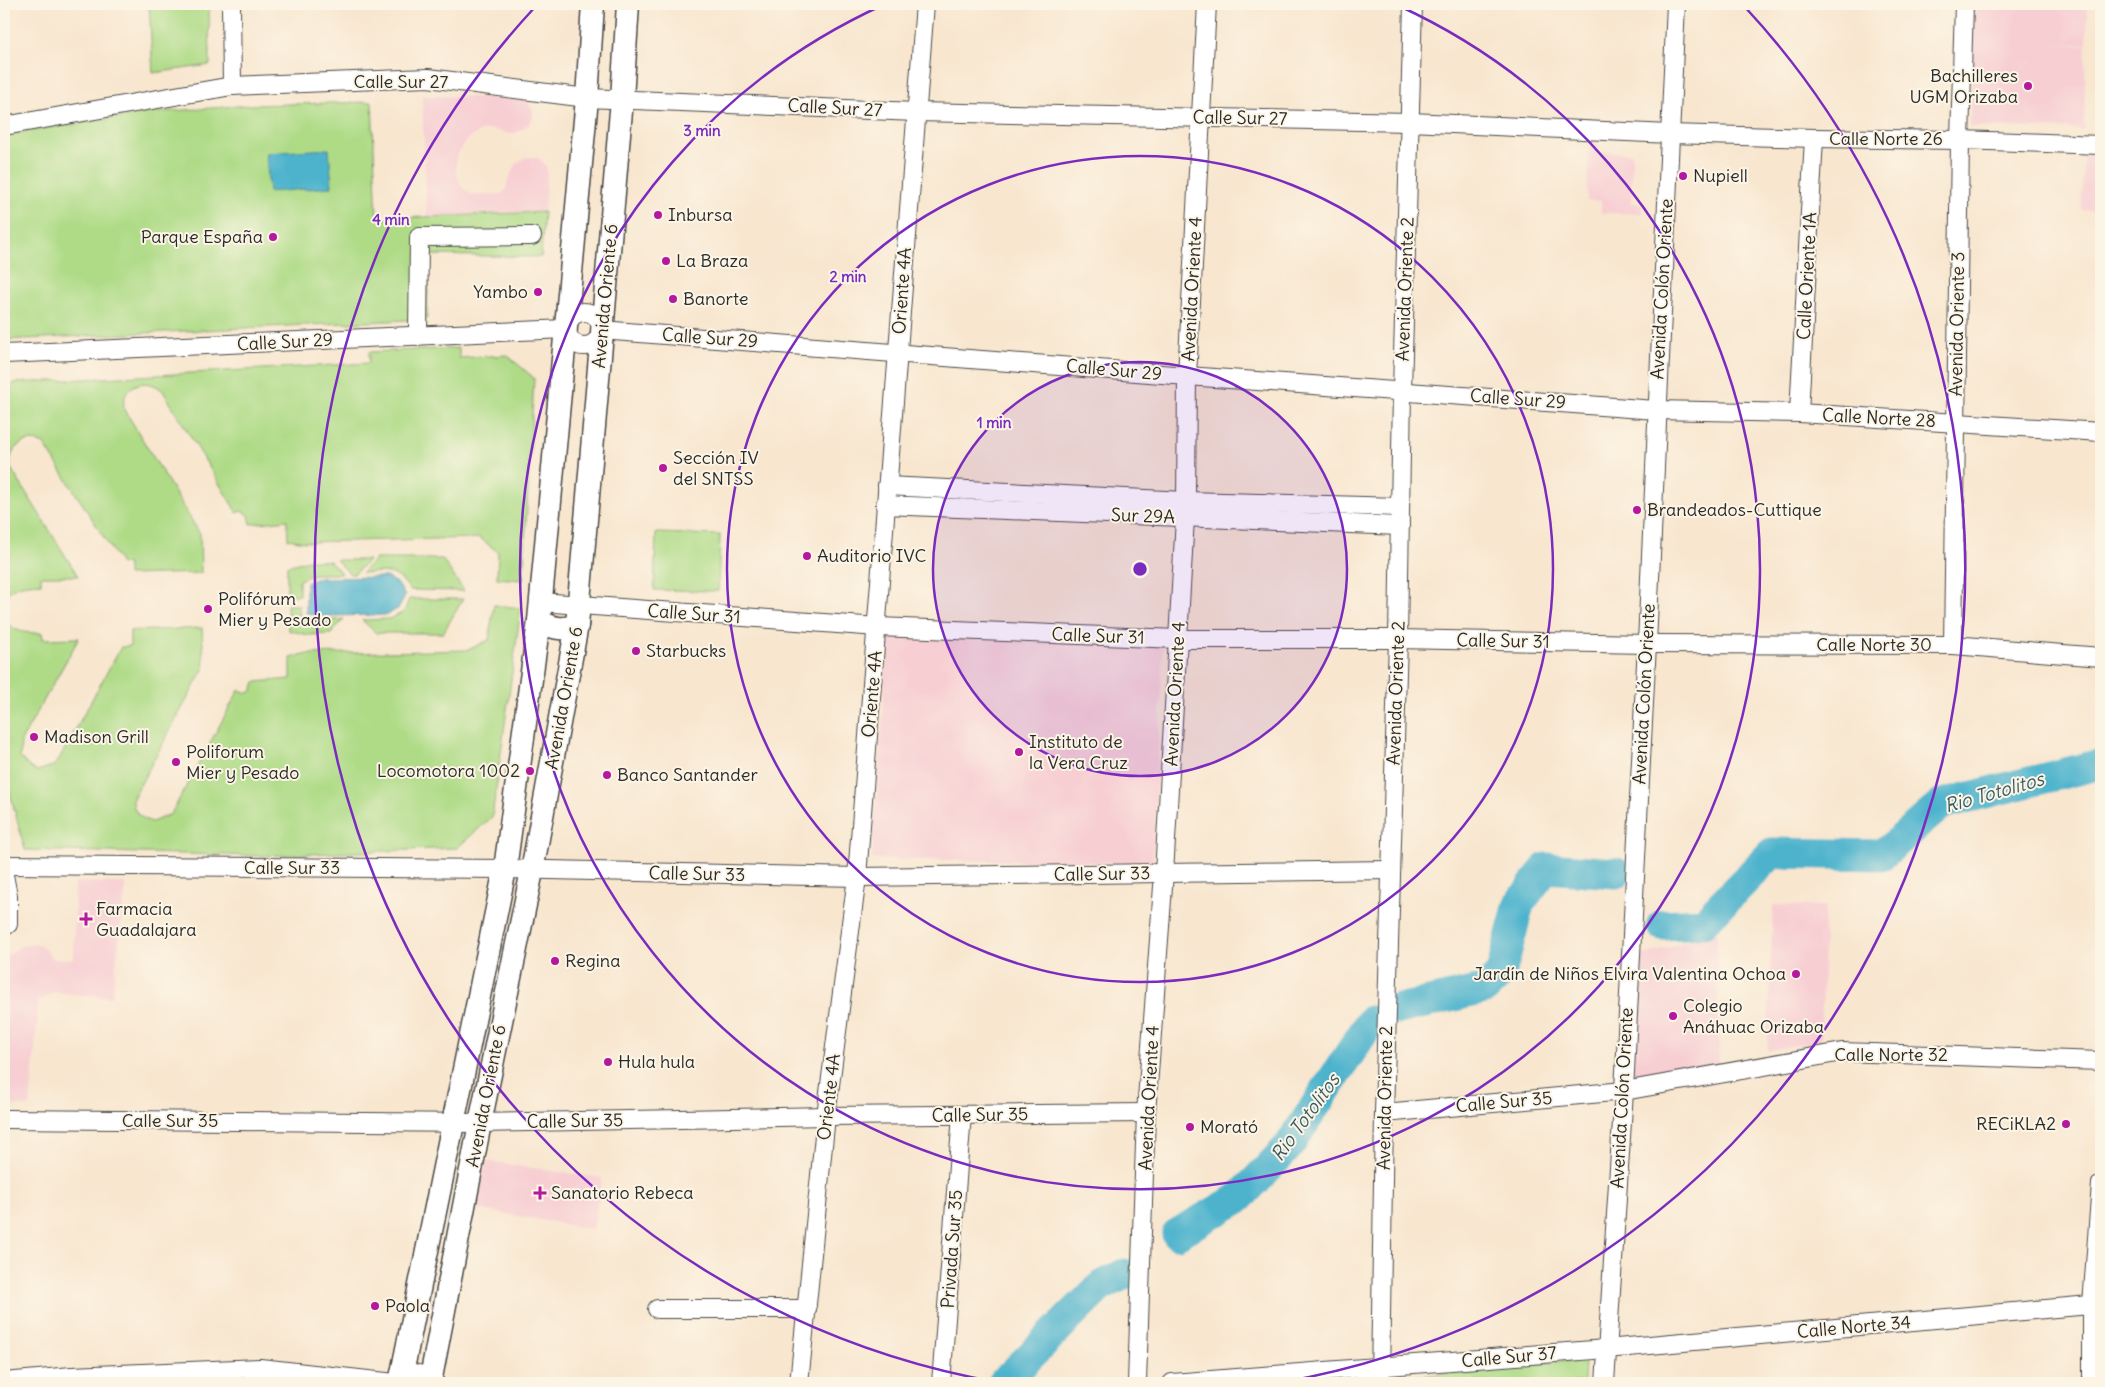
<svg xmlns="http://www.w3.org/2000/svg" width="2105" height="1387" font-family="Delius,sans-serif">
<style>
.built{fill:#f7cfd3}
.green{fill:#afdb87;stroke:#6d8359}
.water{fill:#4eb3cd;stroke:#3c6f7c}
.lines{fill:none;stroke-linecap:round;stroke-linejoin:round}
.river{stroke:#4eb3cd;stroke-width:31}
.minor-casing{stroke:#4a4744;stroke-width:20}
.major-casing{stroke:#4a4744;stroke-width:25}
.minor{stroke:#fff;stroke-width:18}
.major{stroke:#fff;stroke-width:22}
.ring{fill:none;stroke:#7b2cbf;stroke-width:2.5}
.poi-dot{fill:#b5179e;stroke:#fcf5e5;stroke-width:2}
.labels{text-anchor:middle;stroke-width:4;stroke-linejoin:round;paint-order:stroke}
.poi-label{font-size:18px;fill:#2b2b2b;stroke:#fcf5e5;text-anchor:start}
.street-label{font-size:18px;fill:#2b2b2b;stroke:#fcf5e5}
.water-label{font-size:19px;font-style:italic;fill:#375b64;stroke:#fcf5e5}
.centre{fill:#7b2cbf;stroke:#fcf5e5;stroke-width:2.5}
.ring-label{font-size:15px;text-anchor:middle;font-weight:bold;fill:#7b2cbf;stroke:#fcf5e5;stroke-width:4;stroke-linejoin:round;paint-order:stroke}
</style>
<rect width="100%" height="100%" fill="#fcf5e5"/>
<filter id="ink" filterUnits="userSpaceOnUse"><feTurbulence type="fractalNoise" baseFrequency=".02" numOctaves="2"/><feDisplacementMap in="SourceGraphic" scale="10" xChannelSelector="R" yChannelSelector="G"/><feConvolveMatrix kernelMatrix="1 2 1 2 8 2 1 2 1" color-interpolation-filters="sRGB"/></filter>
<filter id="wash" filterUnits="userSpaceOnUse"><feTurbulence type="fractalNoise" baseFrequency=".0096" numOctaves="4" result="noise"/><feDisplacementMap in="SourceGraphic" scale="20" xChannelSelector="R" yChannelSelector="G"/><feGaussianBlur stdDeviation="1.12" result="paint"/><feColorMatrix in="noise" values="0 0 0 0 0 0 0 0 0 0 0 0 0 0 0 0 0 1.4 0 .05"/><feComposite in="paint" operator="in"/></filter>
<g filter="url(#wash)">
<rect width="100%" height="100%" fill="#f8e6cf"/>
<g class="built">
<path d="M1972,4H2087V44H2052L2086,45L2084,129L1970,127Z"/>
<path d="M422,96L526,98L533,110V117L530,124L515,133L509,134L491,129L481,131L468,138L456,157V173L461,186L472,195L501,194L506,190L508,180L517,163L524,158L534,157L539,159L546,166L547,171L544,211L427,216Z"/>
<path d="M1589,143H1599V152L1632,153L1631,203L1642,204V214L1601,213V201H1587Z"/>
<path d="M2084,152L2101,153V211L2081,210Z"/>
<path d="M888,637L1163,644L1153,863L872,859Z"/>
<path d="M75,882L126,883L112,997L52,992L45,998L39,1000L30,1106H4V1018L6,995L4,990V959L20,946L35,944L43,947L53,959H74Z"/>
<path d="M1773,905L1825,906L1821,1041L1767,1051Z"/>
<path d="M1717,932L1719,1074L1624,1091L1631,959Z"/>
<path d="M486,1161L602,1178L593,1229L476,1209Z"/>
</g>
<g class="green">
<path d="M149,4H217V7L209,8L210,65L153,73Z"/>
<path d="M372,102L377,219L544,212L541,257L429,255L427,319L4,340V135L146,113L251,105Z"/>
<path d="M459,348V358L507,355L534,378L523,580L497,578L498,552L480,538L305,542L288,539L287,520L251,524L249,515L241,511L237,513L163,391C147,375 120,385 124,409L200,534L201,573L128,575V564H121L44,444C26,436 9,446 10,467L78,576H41V583C25,584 13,584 4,597V394L14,383L369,363V352Z"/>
<path d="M656,533L720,535L718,591L654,590Z"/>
<path d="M375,559H442L464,591L410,590C396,569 386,572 362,573Z"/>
<path d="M309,560L330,561L342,574H314L299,580V595H287V566Z"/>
<path d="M336,560H369L354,574H350Z"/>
<path d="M409,599H463L443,633H376L362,620L389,619L404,612Z"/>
<path d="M287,605H299L300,617L317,622L344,619L331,634L308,635L288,630Z"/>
<path d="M494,605L521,608L492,817L457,848L261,856L25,850L4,770V620C15,633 26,633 42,633L43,639L79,638L21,741L20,757L29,767L37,771L53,766L58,761L121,647L130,646V631L202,628L204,668L133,798C132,812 140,818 152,822L171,814L239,690L248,693L252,691L255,682L291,679V658L308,654L468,650L489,640Z"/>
<path d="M1585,1359L1584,1383H1391V1379Z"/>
</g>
<g class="water">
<path d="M329,149L332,187L269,192L266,153Z"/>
<path d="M386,577L398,584L405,596L399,608L387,615L319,616L306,613V583L318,578Z"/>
</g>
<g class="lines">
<g class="river">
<path d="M1662,925L1703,923L1772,853L1882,855L1942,804L2101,764"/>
<path d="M1399,1009L1485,989L1501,973L1519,904L1546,868L1616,873"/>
<path d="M1177,1234L1239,1198L1289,1146L1371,1021"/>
<path d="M1003,1383L1100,1287L1124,1274"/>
</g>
</g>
</g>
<g filter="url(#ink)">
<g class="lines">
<g class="minor-casing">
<g id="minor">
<path d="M231,4L232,86"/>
<path d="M4,126L232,86L428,78L587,98L916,112L1410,122L1670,134L1814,138L1960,140L2101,145"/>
<circle cx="584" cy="329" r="17"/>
<path d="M601,330L1187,376L1656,410L1799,413L2101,432"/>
<path d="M418,336L419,237L532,236"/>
<path d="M4,354L566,329"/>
<path d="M1799,413L1814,138"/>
<path d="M887,486L1186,501L1400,507"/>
<path d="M885,505L1400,526"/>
<path d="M540,602L878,627L1178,639H1398L1647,644L1953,645L2101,657"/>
<path d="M1953,645L1960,140L1964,4"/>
<path d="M4,865L505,869L857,877L1391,870"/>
<path d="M4,875L8,896V924L4,927"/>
<path d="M1384,1113L1624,1091L1842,1052L2101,1061"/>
<path d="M4,1119L480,1123L826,1116L1146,1113"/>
<path d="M657,1309H807"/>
<path d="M4,1382L72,1376L260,1368L395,1383"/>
<path d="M401,1383L414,1373L423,1375L427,1383"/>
<path d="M799,1383L826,1116L857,877L925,4"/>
<path d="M941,1383L962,1115"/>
<path d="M1137,1383L1146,1113L1164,873L1178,639L1186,501L1187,376L1207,4"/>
<path d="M1172,1383L1606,1349L2101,1304"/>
<path d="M1380,1383L1384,1113L1398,639L1402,390L1413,4"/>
<path d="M1605,1383L1624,1091L1647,644L1676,4"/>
<path d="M2092,1383V1305L2101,1184"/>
</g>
</g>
<g class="major-casing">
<g id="major">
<path d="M539,621C553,628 562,631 577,625"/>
<path d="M400,1383L505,869L539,621L587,98L593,4"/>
<path d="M430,1383L480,1123L532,871L577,625L622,99L628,4"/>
</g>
</g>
<use href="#minor" class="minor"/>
<use href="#major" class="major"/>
</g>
</g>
<circle cx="1140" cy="569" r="207" fill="#7b2cbf" fill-opacity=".12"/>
<g class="ring">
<circle cx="1140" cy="569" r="207"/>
<circle cx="1140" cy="569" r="413"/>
<path d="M1397 5A620 620 0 1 1 883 5"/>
<path d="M997 1382A826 826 0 0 1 536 6M1744 6A826 826 0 0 1 1283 1382"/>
</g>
<g class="poi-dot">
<circle cx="2028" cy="86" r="5"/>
<circle cx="1683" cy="176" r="5"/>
<circle cx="658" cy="215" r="5"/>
<circle cx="273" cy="237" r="5"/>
<circle cx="666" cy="261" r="5"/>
<circle cx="538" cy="292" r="5"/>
<circle cx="673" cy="299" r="5"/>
<circle cx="663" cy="468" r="5"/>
<circle cx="1637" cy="510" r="5"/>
<circle cx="807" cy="556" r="5"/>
<circle cx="208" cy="609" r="5"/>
<circle cx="636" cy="651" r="5"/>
<circle cx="34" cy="737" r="5"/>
<circle cx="1019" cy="752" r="5"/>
<circle cx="176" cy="762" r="5"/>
<circle cx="530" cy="771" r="5"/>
<circle cx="607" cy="775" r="5"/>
<path d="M83.5 911.5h5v5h5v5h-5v5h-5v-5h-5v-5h5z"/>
<circle cx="555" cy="961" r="5"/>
<circle cx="1796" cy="974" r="5"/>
<circle cx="1673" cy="1016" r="5"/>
<circle cx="608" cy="1062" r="5"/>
<circle cx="2066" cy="1124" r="5"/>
<circle cx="1190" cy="1127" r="5"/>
<path d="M537.5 1185.5h5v5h5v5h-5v5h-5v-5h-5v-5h5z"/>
<circle cx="375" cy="1306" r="5"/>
</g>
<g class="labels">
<g class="poi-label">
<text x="2018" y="82" text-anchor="end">Bachilleres<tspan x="2018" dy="21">UGM Orizaba</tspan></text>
<text x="1693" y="182">Nupiell</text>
<text x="668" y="221">Inbursa</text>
<text x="263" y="243" text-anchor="end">Parque España</text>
<text x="676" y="267">La Braza</text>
<text x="528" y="298" text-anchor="end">Yambo</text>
<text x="683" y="305">Banorte</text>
<text x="673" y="464">Sección IV<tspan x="673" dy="21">del SNTSS</tspan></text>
<text x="1647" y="516">Brandeados-Cuttique</text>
<text x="817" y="562">Auditorio IVC</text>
<text x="218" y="605">Polifórum<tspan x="218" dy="21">Mier y Pesado</tspan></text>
<text x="646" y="657">Starbucks</text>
<text x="44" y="743">Madison Grill</text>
<text x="1029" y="748">Instituto de<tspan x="1029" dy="21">la Vera Cruz</tspan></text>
<text x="186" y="758">Poliforum<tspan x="186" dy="21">Mier y Pesado</tspan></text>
<text x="520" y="777" text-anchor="end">Locomotora 1002</text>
<text x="617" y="781">Banco Santander</text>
<text x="96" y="915">Farmacia<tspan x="96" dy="21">Guadalajara</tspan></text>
<text x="565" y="967">Regina</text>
<text x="1786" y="980" text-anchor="end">Jardín de Niños Elvira Valentina Ochoa</text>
<text x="1683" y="1012">Colegio<tspan x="1683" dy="21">Anáhuac Orizaba</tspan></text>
<text x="618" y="1068">Hula hula</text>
<text x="2056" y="1130" text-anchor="end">RECiKLA2</text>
<text x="1200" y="1133">Morató</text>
<text x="551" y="1199">Sanatorio Rebeca</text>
<text x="385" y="1312">Paola</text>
</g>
<g class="street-label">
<text x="401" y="88">Calle Sur 27</text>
<text transform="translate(835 108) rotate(3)" y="6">Calle Sur 27</text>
<text transform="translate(1240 118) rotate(1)" y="6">Calle Sur 27</text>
<text x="1886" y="145">Calle Norte 26</text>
<text transform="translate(1807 276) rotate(-87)" y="6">Calle Oriente 1A</text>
<text transform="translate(1192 289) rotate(-87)" y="6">Avenida Oriente 4</text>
<text transform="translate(1405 289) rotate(-88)" y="6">Avenida Oriente 2</text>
<text transform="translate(1662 289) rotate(-87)" y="6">Avenida Colón Oriente</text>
<text transform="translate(902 291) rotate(-86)" y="6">Oriente 4A</text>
<text transform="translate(605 296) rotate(-85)" y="6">Avenida Oriente 6</text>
<text transform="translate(1957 324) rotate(-89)" y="6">Avenida Oriente 3</text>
<text transform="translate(710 338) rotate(4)" y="6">Calle Sur 29</text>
<text transform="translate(285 342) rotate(-3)" y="6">Calle Sur 29</text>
<text transform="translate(1114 370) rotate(5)" y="6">Calle Sur 29</text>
<text transform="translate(1518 399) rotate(4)" y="6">Calle Sur 29</text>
<text transform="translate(1879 418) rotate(3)" y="6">Calle Norte 28</text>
<text transform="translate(1143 516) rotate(2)" y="6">Sur 29A</text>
<text transform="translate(694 614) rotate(4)" y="6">Calle Sur 31</text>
<text transform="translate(1098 636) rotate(2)" y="6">Calle Sur 31</text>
<text transform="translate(1503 641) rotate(1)" y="6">Calle Sur 31</text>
<text x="1874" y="651">Calle Norte 30</text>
<text transform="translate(1396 693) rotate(-88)" y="6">Avenida Oriente 2</text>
<text transform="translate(872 694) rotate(-85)" y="6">Oriente 4A</text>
<text transform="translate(1175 694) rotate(-87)" y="6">Avenida Oriente 4</text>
<text transform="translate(1644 694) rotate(-87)" y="6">Avenida Colón Oriente</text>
<text transform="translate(564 698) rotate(-80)" y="6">Avenida Oriente 6</text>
<text x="292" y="874">Calle Sur 33</text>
<text transform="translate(697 874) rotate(1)" y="6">Calle Sur 33</text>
<text transform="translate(1102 874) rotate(-1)" y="6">Calle Sur 33</text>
<text x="1891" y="1061">Calle Norte 32</text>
<text transform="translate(486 1096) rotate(-79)" y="6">Avenida Oriente 6</text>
<text transform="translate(829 1097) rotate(-83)" y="6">Oriente 4A</text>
<text transform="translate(1149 1098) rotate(-87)" y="6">Avenida Oriente 4</text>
<text transform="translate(1385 1098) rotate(-89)" y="6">Avenida Oriente 2</text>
<text transform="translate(1622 1098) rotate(-87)" y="6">Avenida Colón Oriente</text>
<text transform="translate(1504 1102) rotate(-5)" y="6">Calle Sur 35</text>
<text transform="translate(980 1115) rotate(-1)" y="6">Calle Sur 35</text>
<text x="170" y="1127">Calle Sur 35</text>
<text transform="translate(575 1121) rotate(-1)" y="6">Calle Sur 35</text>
<text transform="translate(952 1249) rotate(-86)" y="6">Privada Sur 35</text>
<text transform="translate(1854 1327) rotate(-5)" y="6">Calle Norte 34</text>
<text transform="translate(1509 1357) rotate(-5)" y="6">Calle Sur 37</text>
</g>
<g class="water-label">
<text transform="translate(1994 792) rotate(-16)" y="7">Rio Totolitos</text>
<text transform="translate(1305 1117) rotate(-54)" y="7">Rio Totolitos</text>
</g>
</g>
<circle cx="1140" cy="569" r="8" class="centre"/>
<g class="ring-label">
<text x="702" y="136">3 min</text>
<text x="391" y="225">4 min</text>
<text x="848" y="282">2 min</text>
<text x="994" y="428">1 min</text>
</g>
<rect width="2105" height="1387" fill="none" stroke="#fcf5e5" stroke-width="20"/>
</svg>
